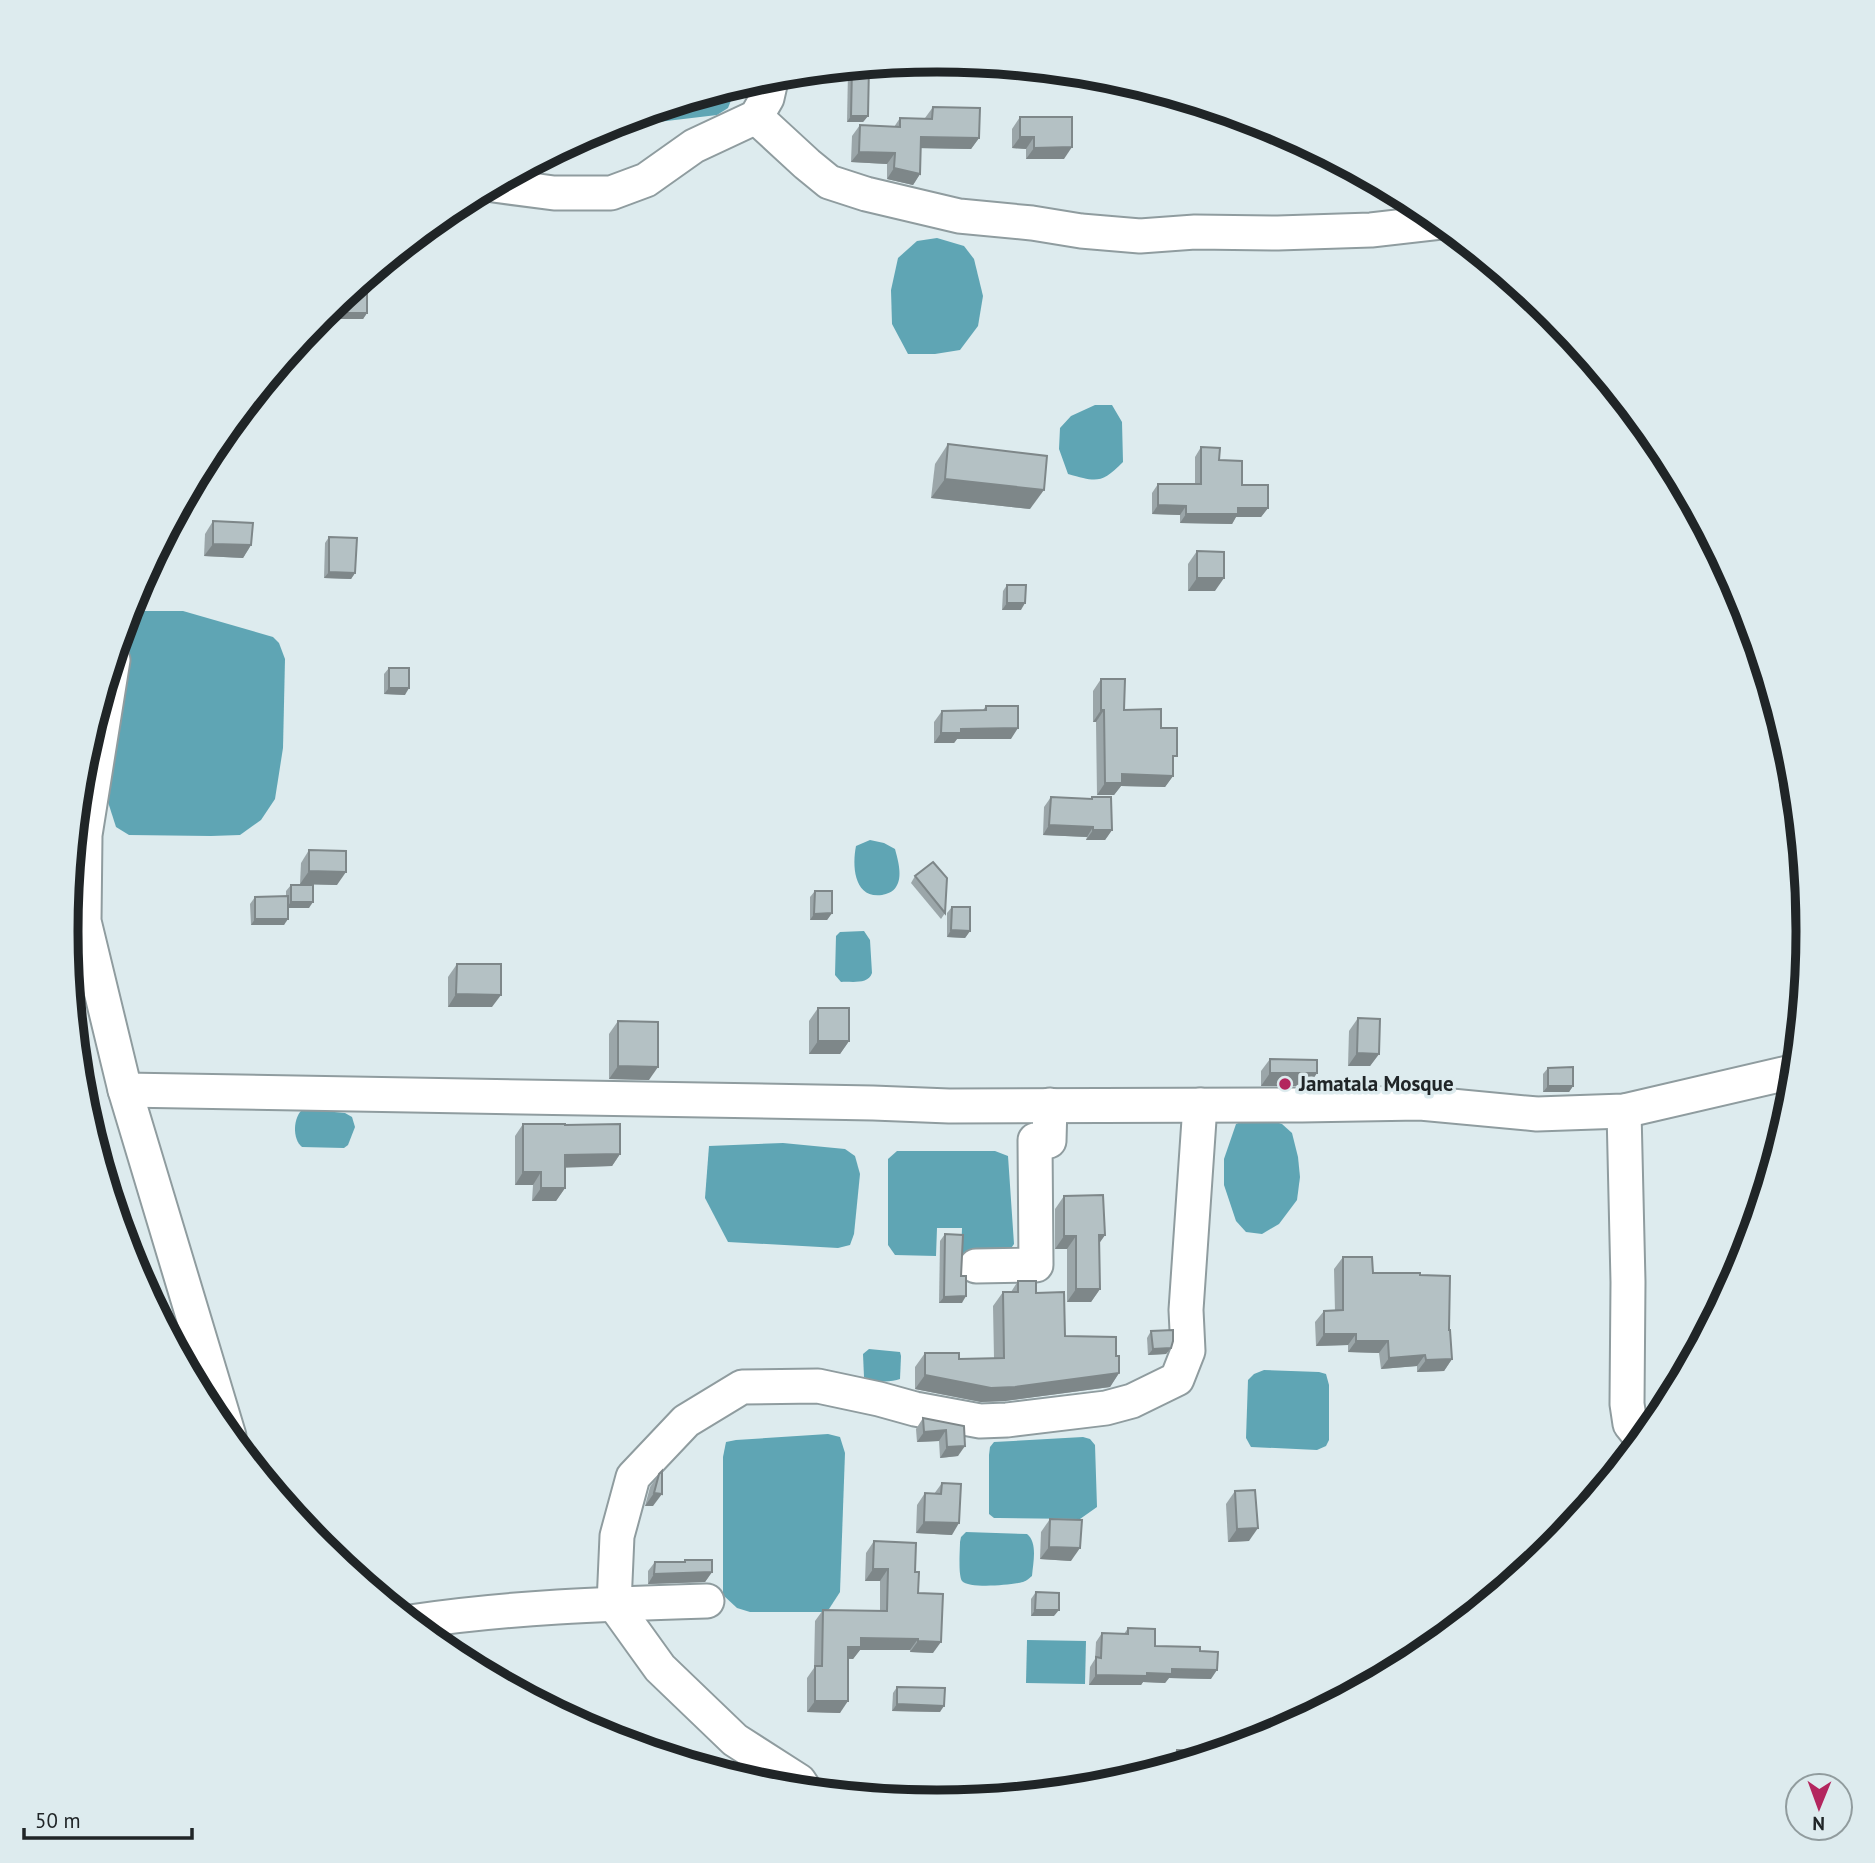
<svg xmlns="http://www.w3.org/2000/svg" width="1875" height="1863" font-family="'PT Sans',sans-serif">
<style>
.water{fill:#5fa5b4}
.lines{fill:none;stroke-linecap:round;stroke-linejoin:round}
.minor-casing{stroke:#8f9c9f;stroke-width:37}
.minor{stroke:#fff;stroke-width:33}
.wall{fill:#9ba6a9}
.shaded-wall{fill:#7e8789}
.building{fill:#b4c1c4;stroke:#7e8789;stroke-width:2}
.poi-dot{fill:#b3265e;stroke:#ddebee;stroke-width:2.5}
.labels{text-anchor:middle;stroke-width:7;stroke-linejoin:round;paint-order:stroke}
.poi-label{font-size:21px;font-weight:bold;fill:#202527;stroke:#ddebee;text-anchor:start}
.rim{fill:none;stroke:#202527;stroke-width:9}
</style>
<rect width="100%" height="100%" fill="#ddebee"/>
<g class="water">
<path d="M732,87L734,93L728,108L717,115L658,122L651,118L649,112Z"/>
<path d="M937,238L964,246L974,259L983,296L978,326L960,350L935,354H908L892,324L891,290L898,258L917,241Z"/>
<path d="M1095,405H1112L1122,422L1123,462C1101,484 1097,482 1068,474L1059,449L1060,428L1071,416Z"/>
<path d="M143,611H183L273,637L279,643L285,659L283,748L275,799L261,820L240,835L211,836L129,835L116,827L108,802L130,629Z"/>
<path d="M870,840L884,843L895,849C898,860 903,877 896,887C893,892 887,894 882,895C854,899 852,866 856,846Z"/>
<path d="M864,931L870,940L872,973C868,985 852,981 841,982L835,975L836,936L840,932Z"/>
<path d="M303,1109L345,1113L352,1117L355,1127L348,1145L344,1148L302,1147C292,1139 293,1117 303,1109Z"/>
<path d="M1245,1120L1273,1121L1282,1124L1292,1133L1298,1157L1300,1177L1297,1200L1279,1224L1262,1234L1246,1232L1236,1221L1224,1185V1159L1236,1124Z"/>
<path d="M783,1143L845,1149L855,1156L860,1174L854,1234L850,1245L838,1248L728,1242L705,1198L709,1146Z"/>
<path d="M897,1151H995L1008,1156L1014,1244L1005,1257L961,1256L962,1228H937L936,1256L895,1255L888,1245V1159Z"/>
<path d="M869,1349L900,1352L901,1356L900,1379C890,1383 872,1382 864,1377L863,1354Z"/>
<path d="M1264,1370L1319,1372L1326,1374L1329,1385V1440L1326,1446L1317,1450L1251,1447L1246,1438L1248,1380L1254,1374Z"/>
<path d="M828,1434L840,1437L845,1453L840,1592L829,1609L822,1612H750L737,1608L723,1595V1457L726,1442L736,1440Z"/>
<path d="M1083,1437L1090,1439L1095,1445L1097,1507L1080,1519L999,1518H994L989,1514V1455L990,1447L994,1442Z"/>
<path d="M966,1532L1027,1534C1038,1543 1033,1563 1032,1576C1028,1579 1028,1580 1023,1582C1012,1585 969,1589 962,1581C958,1575 960,1550 960,1542L961,1537Z"/>
<path d="M1027,1640L1086,1641L1085,1684L1026,1683Z"/>
</g>
<g class="lines">
<g class="minor-casing">
<g id="minor">
<path d="M756,117L807,164L829,182L866,194L959,216L1032,223L1081,231L1140,236L1195,232L1278,233L1371,230L1441,222"/>
<path d="M493,185L554,193H611L646,180L694,146L756,117L767,98L772,76"/>
<path d="M113,660L85,835L84,921L125,1090L229,1436"/>
<path d="M125,1090L873,1103L949,1106L1302,1105L1420,1103L1537,1114L1624,1111L1796,1071"/>
<path d="M1624,1111L1628,1282L1627,1404L1630,1424L1643,1440"/>
<path d="M976,1266L1036,1265L1035,1140L1049,1141L1050,1105"/>
<path d="M410,1622C508,1607 608,1604 707,1601"/>
<path d="M805,1790L799,1781L735,1740L660,1668L614,1604L617,1536L633,1477L686,1421L742,1387L818,1386L879,1399L915,1409L980,1421L1007,1420L1106,1408L1132,1401L1177,1379L1188,1351L1186,1310L1200,1105"/>
</g>
</g>
<use href="#minor" class="minor"/>
</g>
<g class="wall">
<path d="M869,66L868,116L863,122H847L848,71L850,68Z"/>
<path d="M933,107L979,138L971,149L921,148L920,174L913,185L887,179V164L851,162L852,136L860,125L894,127L900,118H925Z"/>
<path d="M1020,117L1064,159H1026V149L1012,148V129Z"/>
<path d="M348,293L367,313L363,319H338L339,300Z"/>
<path d="M948,444L1030,509L931,498L935,464Z"/>
<path d="M1201,447L1219,460L1242,485L1268,508L1261,517H1236L1232,524L1180,523V515L1152,514V493L1158,484H1195V457Z"/>
<path d="M213,521L251,545L243,558L204,556L205,534Z"/>
<path d="M329,537L355,573L351,579L324,578L325,543Z"/>
<path d="M1197,551L1215,591H1188V564Z"/>
<path d="M1007,585L1021,610H1002L1003,591Z"/>
<path d="M389,668L405,695L384,694V674Z"/>
<path d="M1101,679L1124,710L1161,728L1173,761V776L1165,787L1121,786L1114,795H1097L1096,722H1093V691Z"/>
<path d="M986,706L1011,739H957L954,743H934V722L942,711L983,710Z"/>
<path d="M1051,797L1091,799L1092,797L1112,830L1105,840H1086L1087,837L1043,835L1044,807Z"/>
<path d="M309,850L337,885L300,884L301,863Z"/>
<path d="M915,876L945,913L941,919L911,883Z"/>
<path d="M291,885L309,908H288L284,925H251L250,904L255,897H286V891Z"/>
<path d="M815,891L832,913L827,920H810V897Z"/>
<path d="M952,907L970,931L965,938L947,937V913Z"/>
<path d="M457,964L492,1007H448V977Z"/>
<path d="M818,1008L849,1041L840,1054H809V1021Z"/>
<path d="M1358,1018L1379,1054L1370,1066H1348L1349,1031Z"/>
<path d="M618,1021L649,1080L609,1079V1034Z"/>
<path d="M1270,1059L1317,1073L1308,1086H1261V1071Z"/>
<path d="M1548,1068L1573,1086L1569,1092H1543V1074Z"/>
<path d="M523,1124L565,1125L620,1154L612,1166L565,1167V1188L556,1201H532L533,1185H515V1136Z"/>
<path d="M1064,1196L1105,1235L1099,1243L1100,1289L1091,1302H1067V1249H1055V1209Z"/>
<path d="M945,1234L962,1303H939L940,1241Z"/>
<path d="M1343,1257L1373,1273L1420,1275L1449,1330L1452,1359L1444,1371L1417,1372V1366L1381,1369L1379,1353L1348,1352V1345L1316,1346L1315,1322L1324,1311H1335L1334,1269Z"/>
<path d="M1018,1281L1036,1293L1065,1336L1116,1356L1119,1373L1110,1387L1005,1401L981,1402L915,1389V1367L925,1353L959,1359L994,1358L993,1306L1003,1292H1011Z"/>
<path d="M1151,1331L1171,1348L1166,1354L1148,1355L1147,1338Z"/>
<path d="M923,1418L964,1426L958,1456L940,1458L939,1441L917,1442L916,1429Z"/>
<path d="M659,1474L653,1506H645L650,1487Z"/>
<path d="M942,1483L952,1535L916,1533L917,1505L925,1493L934,1494Z"/>
<path d="M1235,1491L1249,1541L1228,1542L1226,1504Z"/>
<path d="M1050,1519L1071,1561L1040,1559L1041,1532Z"/>
<path d="M874,1541L915,1572L918,1593L933,1653L910,1652V1650H860L853,1659H848L840,1713L807,1712V1678L814,1668L815,1621L823,1610L880,1611V1581H865L866,1553Z"/>
<path d="M685,1560L712,1572L705,1582L648,1584V1571L655,1562H683Z"/>
<path d="M1036,1592L1054,1616H1031V1599Z"/>
<path d="M1128,1628L1155,1646L1200,1651L1211,1679L1169,1678L1165,1683L1143,1682L1141,1685H1089L1090,1667L1095,1659L1096,1642L1102,1633L1124,1634Z"/>
<path d="M897,1687L940,1712L892,1711L893,1693Z"/>
<path d="M1177,1750L1203,1758L1168,1768V1763Z"/>
</g>
<g class="shaded-wall">
<path d="M851,116H868L863,122H847Z"/>
<path d="M921,137L979,138L971,149L914,148Z"/>
<path d="M1020,137H1034L1026,149L1012,148Z"/>
<path d="M1072,147L1064,159H1026L1034,148Z"/>
<path d="M859,152L895,153L887,164L851,162Z"/>
<path d="M894,168L920,174L913,185L887,179Z"/>
<path d="M343,313H367L363,319H338Z"/>
<path d="M945,479L1044,490L1030,509L931,498Z"/>
<path d="M1158,505L1186,506L1180,515L1152,514Z"/>
<path d="M1238,508H1268L1261,517H1236L1232,524L1180,523L1186,514Z"/>
<path d="M213,544L251,545L243,558L204,556Z"/>
<path d="M329,572L355,573L351,579L324,578Z"/>
<path d="M1197,578H1224L1215,591H1188Z"/>
<path d="M1007,603H1025L1021,610H1002Z"/>
<path d="M389,688H409L405,695L384,694Z"/>
<path d="M1101,710H1104L1096,722H1093Z"/>
<path d="M1018,728L1011,739H957L954,743H934L941,733L961,729Z"/>
<path d="M1122,774L1173,776L1165,787L1121,786L1114,795H1097L1105,783Z"/>
<path d="M1049,825L1093,827L1087,837L1043,835Z"/>
<path d="M1093,830H1112L1105,840H1086Z"/>
<path d="M309,871L346,872L337,885L300,884Z"/>
<path d="M291,902H313L309,908H286Z"/>
<path d="M832,913L827,920H810L814,914Z"/>
<path d="M255,919H288L284,925H251Z"/>
<path d="M951,930L970,931L965,938L947,937Z"/>
<path d="M456,994L501,995L492,1007H448Z"/>
<path d="M818,1041H849L840,1054H809Z"/>
<path d="M1357,1053L1379,1054L1370,1066H1348Z"/>
<path d="M618,1066L658,1067L649,1080L609,1079Z"/>
<path d="M1270,1073H1317L1308,1086H1261Z"/>
<path d="M1548,1086H1573L1569,1092H1543Z"/>
<path d="M620,1154L612,1166L557,1168L565,1155Z"/>
<path d="M523,1172H541L533,1185H515Z"/>
<path d="M541,1188H565L556,1201H532Z"/>
<path d="M1099,1235H1105L1096,1248Z"/>
<path d="M1064,1236H1076L1067,1249H1055Z"/>
<path d="M1076,1289H1100L1091,1302H1067Z"/>
<path d="M966,1296L962,1303H939L944,1297Z"/>
<path d="M1324,1334H1356L1348,1345L1316,1346Z"/>
<path d="M1356,1341H1388L1379,1353L1348,1352Z"/>
<path d="M1171,1348L1166,1354L1148,1355L1153,1349Z"/>
<path d="M1425,1355L1417,1366L1381,1369L1389,1358Z"/>
<path d="M1452,1359L1444,1371L1417,1372L1426,1360Z"/>
<path d="M1119,1373L1110,1387L1005,1401L981,1402L915,1389L925,1375Z"/>
<path d="M946,1430L939,1441L917,1442L924,1432Z"/>
<path d="M965,1446L958,1456L940,1458L947,1447Z"/>
<path d="M654,1493L662,1494L653,1506H645Z"/>
<path d="M924,1522L959,1523L952,1535L916,1533Z"/>
<path d="M1258,1528L1249,1541L1228,1542L1237,1529Z"/>
<path d="M1049,1547L1080,1548L1071,1561L1040,1559Z"/>
<path d="M873,1569H888L880,1581H865Z"/>
<path d="M712,1572L705,1582L648,1584L654,1574Z"/>
<path d="M1035,1610H1059L1054,1616H1031Z"/>
<path d="M861,1638L918,1639L910,1650H860L853,1659L840,1658L848,1647Z"/>
<path d="M918,1641L941,1642L933,1653L910,1652Z"/>
<path d="M1172,1669L1217,1670L1211,1679L1169,1678L1165,1683L1143,1682L1141,1685H1089L1096,1675L1147,1673Z"/>
<path d="M815,1701H848L840,1713L807,1712Z"/>
<path d="M897,1704L944,1706L940,1712L892,1711Z"/>
</g>
<g class="building">
<path d="M869,66L868,116H851L852,68Z"/>
<path d="M933,107L980,108L979,138L921,137L920,174L894,168L895,153L859,152L860,125L900,127V118L932,119Z"/>
<path d="M1020,117H1072V147L1034,148V137H1020Z"/>
<path d="M348,293H367V313H343V297Z"/>
<path d="M948,444L1047,456L1044,490L945,479Z"/>
<path d="M1201,447L1220,448L1219,460L1242,461V485H1268V508H1238V514H1186V506L1158,505V484H1201Z"/>
<path d="M213,521L253,523L251,545L213,544Z"/>
<path d="M329,537L357,538L355,573L329,572Z"/>
<path d="M1197,551L1224,552V578H1197Z"/>
<path d="M1007,585H1026L1025,603H1007Z"/>
<rect x="389" y="668" width="20" height="20"/>
<path d="M1101,679H1125L1124,710L1161,709V728H1177V756H1173V776L1122,774V783H1105L1104,710H1101Z"/>
<path d="M986,706H1018V728L961,729V733H941L942,711L986,710Z"/>
<path d="M1051,797L1092,799V797H1111L1112,830H1093V827L1049,825Z"/>
<path d="M309,850L346,851V872L309,871Z"/>
<path d="M933,862L947,878L945,913L915,876Z"/>
<rect x="291" y="885" width="22" height="17"/>
<path d="M815,891H832V913L814,914Z"/>
<path d="M288,896V919H255V897Z"/>
<path d="M952,907H970V931L951,930Z"/>
<path d="M457,964H501V995L456,994Z"/>
<rect x="818" y="1008" width="31" height="33"/>
<path d="M1358,1018L1380,1019L1379,1054L1357,1053Z"/>
<path d="M618,1021L658,1022V1067L618,1066Z"/>
<path d="M1270,1059L1317,1060V1073H1270Z"/>
<path d="M1573,1067V1086H1548V1068Z"/>
<path d="M523,1124H565V1125L620,1124V1154L565,1155V1188H541V1172H523Z"/>
<path d="M1103,1195L1105,1235H1099L1100,1289H1076V1236H1064V1196Z"/>
<path d="M945,1234L963,1235L961,1276H966V1296L944,1297Z"/>
<path d="M1343,1257H1372L1373,1273H1420V1275L1450,1276L1449,1330H1450L1452,1359L1426,1360L1425,1355L1389,1358L1388,1341H1356V1334H1324V1311L1343,1310Z"/>
<path d="M1018,1281H1036V1293L1064,1292L1065,1336L1116,1337V1356H1119V1373L1015,1387L991,1388L925,1375V1353H959V1359L1004,1358L1003,1292H1018Z"/>
<path d="M1173,1330V1341L1171,1348L1153,1349L1151,1331Z"/>
<path d="M923,1418L964,1426L965,1446L947,1447L946,1430L924,1432Z"/>
<path d="M662,1471V1494L654,1493L659,1474Z"/>
<path d="M942,1483L961,1484L959,1523L924,1522L925,1493L941,1494Z"/>
<path d="M1255,1490L1258,1528L1237,1529L1235,1491Z"/>
<path d="M1050,1519L1082,1520L1080,1548L1049,1547Z"/>
<path d="M874,1541L916,1543L915,1572H919L918,1593L943,1594L941,1642L918,1641V1639L861,1638V1647H848V1701H815V1666H822L823,1610L887,1611L888,1569H873Z"/>
<path d="M685,1560H712V1572L654,1574L655,1562H685Z"/>
<path d="M1036,1592L1059,1593V1610H1035Z"/>
<path d="M1128,1628L1155,1629V1646L1200,1647V1651L1218,1652L1217,1670L1172,1669V1674L1147,1673V1676L1096,1675V1657L1101,1658L1102,1633L1128,1634Z"/>
<path d="M458,1644L461,1661L453,1656L441,1647Z"/>
<path d="M897,1687L945,1688L944,1706L897,1704Z"/>
<path d="M1177,1750L1203,1751V1758L1177,1766Z"/>
<path d="M1105,1784H1115L1105,1787Z"/>
</g>
<circle class="poi-dot" cx="1285" cy="1084" r="7"/>
<g class="labels">
<g class="poi-label">
<text x="1299" y="1091">Jamatala Mosque</text>
</g>
</g>
<path d="M0 0H1875V1863H0ZM78 931a859 859 0 1 1 1718 0a859 859 0 1 1-1718 0Z" fill="#ddebee" fill-rule="evenodd"/>
<path class="rim" d="M78 931a859 859 0 1 1 1718 0a859 859 0 1 1-1718 0Z"/>
<g transform="translate(1819 1807) rotate(181)"><circle r="33" fill="#ddebee" stroke="#919c9e" stroke-width="2"/>
<path d="M0-5L12 26L0 18L-12 26Z" fill="#b3265e"/>
<text y="-10" font-size="19" font-weight="bold" text-anchor="middle" fill="#202527">N</text>
</g>
<path d="M24 1828v10h168v-10" fill="none" stroke="#202527" stroke-width="3.5"/>
<text x="35" y="1828" font-size="21" fill="#202527" stroke="#ddebee" stroke-width="5" paint-order="stroke">50 m</text>
</svg>
